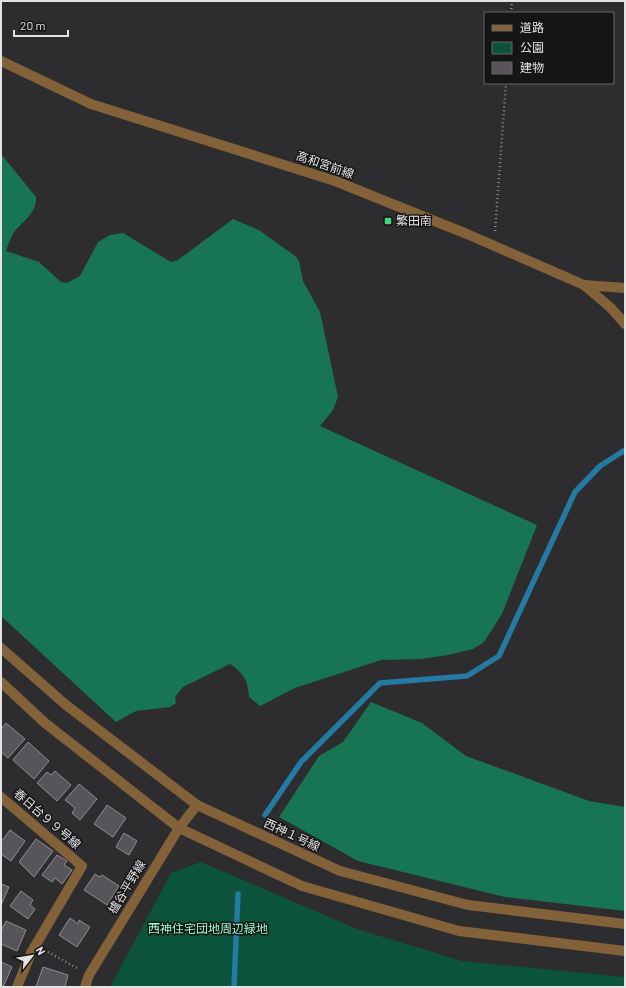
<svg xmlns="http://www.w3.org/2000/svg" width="626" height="988" font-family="Barlow,'Noto Sans JP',sans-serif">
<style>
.green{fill:#0b533a}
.forest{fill:#187553}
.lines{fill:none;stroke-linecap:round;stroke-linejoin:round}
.stream{stroke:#247aa2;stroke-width:5.5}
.building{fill:#575559;stroke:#8f8d91}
.path{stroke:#8e8d8f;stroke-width:2.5;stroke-dasharray:1 3;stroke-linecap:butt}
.minor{stroke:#846239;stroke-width:10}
.tertiary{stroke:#846239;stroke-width:10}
.poi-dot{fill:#40d77c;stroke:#151516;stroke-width:1.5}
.labels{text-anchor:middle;stroke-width:3;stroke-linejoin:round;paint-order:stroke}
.street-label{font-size:12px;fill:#e3e2e4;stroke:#151516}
.poi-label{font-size:12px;fill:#e3e2e4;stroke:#151516;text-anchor:start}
.park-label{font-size:12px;fill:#a1fad0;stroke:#151516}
</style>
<rect width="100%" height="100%" fill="#2d2c2f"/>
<path class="green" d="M201,862L357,929L462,961L625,977V987H110L171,873Z"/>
<g class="forest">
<path d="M1,154L36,197C37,213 24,220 15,231C11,236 8,245 6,251L39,262L61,282L67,283L80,276L98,242L110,235L123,233L171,262L178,260L233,219L259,230L295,256L299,261L303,281L320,312L338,397L333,410L320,426L537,525L502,614L484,642L473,649L448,655L421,659L381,660L295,688L260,706L249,697C248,680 244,674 230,664L183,687L175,697L176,703L170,707L136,711L116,722L1,616Z"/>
<path d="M371,702L422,723L466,756L589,801L625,807V911L505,897L358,861L279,817L319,756L343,742Z"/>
</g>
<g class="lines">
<g class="stream">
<path d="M265,815L301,762L380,683L467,676L499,656L575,492L600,466L625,450"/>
<path d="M234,987L238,894"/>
</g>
</g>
<g class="building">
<path d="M6,723L25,739L8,758L1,752V729Z"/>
<path d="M28,742L49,761L34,779L13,760Z"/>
<path d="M55,771L71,785L57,801L37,783L47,772L51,775Z"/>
<path d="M79,784L97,799L80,820L72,813L75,808L65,800Z"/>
<path d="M107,805L126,818L113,837L94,824Z"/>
<path d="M10,830L25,841L11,861L1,854V842Z"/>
<path d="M124,833L137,841L129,855L116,847Z"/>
<path d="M36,839L53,851L34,877L19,862Z"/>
<path d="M57,855L67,861L64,865L72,870L62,884L55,878L52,882L42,875Z"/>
<path d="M95,874L100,877L102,875L119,886L107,905L84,890Z"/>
<path d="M1,884L9,887L1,905Z"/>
<path d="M21,891L33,900L30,905L35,909L28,919L10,906Z"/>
<path d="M70,918L78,924L79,920L90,927L77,947L59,935Z"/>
<path d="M6,921L26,930L17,951L1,944V931Z"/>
<path d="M1,962L12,967L3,987H1Z"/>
<path d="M43,967L68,975L65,987H36Z"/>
</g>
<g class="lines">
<g class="path">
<path d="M511,13L512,1"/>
<path d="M495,231L506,83"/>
<path d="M48,952L77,968"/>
</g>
<g class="minor">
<path d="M584,285L625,288"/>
<path d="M1,797L82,866L31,953L17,987"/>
</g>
<g class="tertiary">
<path d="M1,61L91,104L335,181L467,234L584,285L611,308L625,324"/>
<path d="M1,648L66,705L197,805L340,871L468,905L625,924"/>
<path d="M1,682L45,723L179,828L302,886L459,931L625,951"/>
<path d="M85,987L89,975L179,828L197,805"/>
</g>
</g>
<rect class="poi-dot" x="384" y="217" width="8" height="8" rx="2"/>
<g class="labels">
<g class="street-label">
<text transform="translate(325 165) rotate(19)" y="4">高和宮前線</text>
<text transform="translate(47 819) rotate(41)" y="4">春日台９９号線</text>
<text transform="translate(292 835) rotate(25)" y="4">西神１号線</text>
<text transform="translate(127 887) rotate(-59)" y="4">櫨谷平野線</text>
</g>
<g class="poi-label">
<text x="396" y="225">繁田南</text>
</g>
<g class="park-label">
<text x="208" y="933">西神住宅団地周辺緑地</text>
</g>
</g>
<rect width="626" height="988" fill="none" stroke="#e3e2e4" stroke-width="4"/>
<rect x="484" y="12" width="130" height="72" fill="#151516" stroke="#676768"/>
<rect x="492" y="25" width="20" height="6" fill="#846239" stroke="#676768"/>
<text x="520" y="32" font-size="12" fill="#e3e2e4">道路</text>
<rect x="492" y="42" width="20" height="12" fill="#0b533a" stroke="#676768"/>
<text x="520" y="52" font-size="12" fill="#e3e2e4">公園</text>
<rect x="492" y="62" width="20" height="12" fill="#575559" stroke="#676768"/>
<text x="520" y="72" font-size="12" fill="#e3e2e4">建物</text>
<g transform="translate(32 956) rotate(59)" stroke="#151516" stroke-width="3" paint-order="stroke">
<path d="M0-3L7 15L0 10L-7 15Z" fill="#e3e2e4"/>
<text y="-6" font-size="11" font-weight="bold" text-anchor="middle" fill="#e3e2e4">N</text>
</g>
<path d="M14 30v6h54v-6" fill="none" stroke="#e3e2e4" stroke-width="2"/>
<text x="20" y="30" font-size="12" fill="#e3e2e4" stroke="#151516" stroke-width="3" paint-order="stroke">20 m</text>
</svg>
